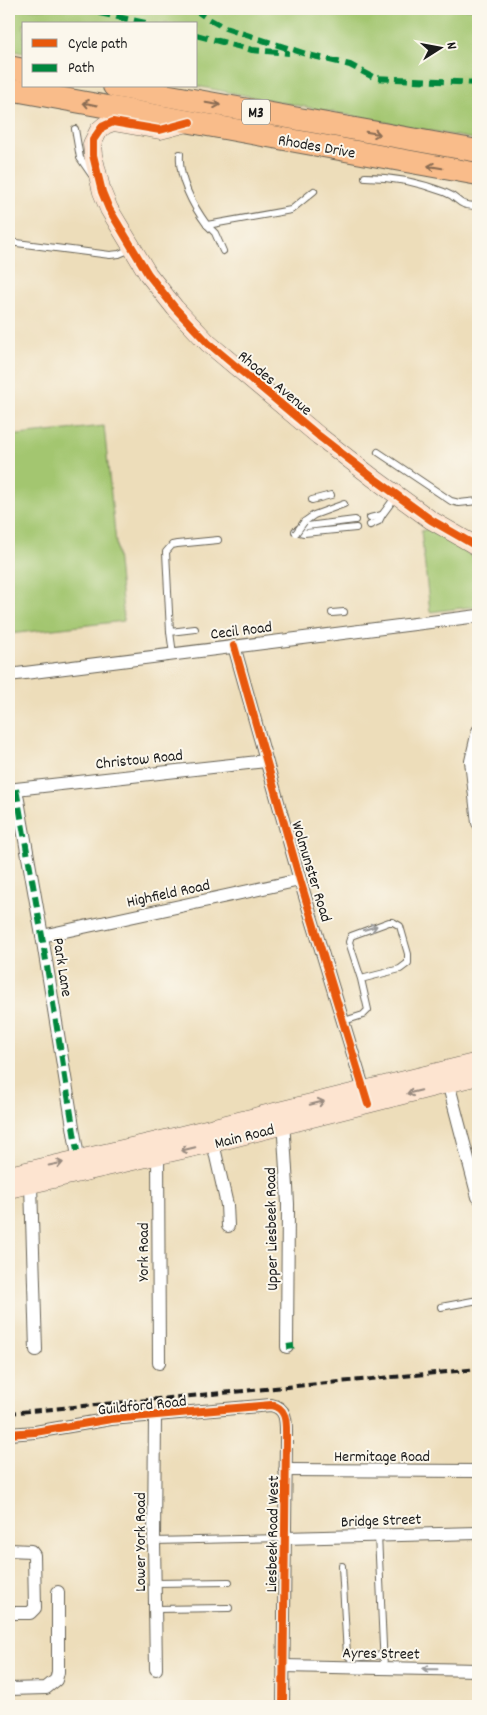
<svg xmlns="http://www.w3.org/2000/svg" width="487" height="1715" font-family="Dekko,sans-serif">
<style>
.green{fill:#a3c670;stroke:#607146}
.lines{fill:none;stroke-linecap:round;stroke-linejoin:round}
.lane-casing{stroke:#656053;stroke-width:8}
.street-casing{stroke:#656053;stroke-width:14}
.secondary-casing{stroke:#656053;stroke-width:19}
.highway-casing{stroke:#656053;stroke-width:24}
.lane{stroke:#fff;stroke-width:6}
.street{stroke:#fff;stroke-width:12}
.secondary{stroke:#fde4d0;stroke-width:18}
.highway{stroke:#f9bc8a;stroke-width:22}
.rail{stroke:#1c1c1c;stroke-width:4;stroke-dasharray:8 4;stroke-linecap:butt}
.lane-bridge-casing{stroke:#656053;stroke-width:8;stroke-linecap:butt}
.lane-bridge{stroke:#fff;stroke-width:6}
.quiet{stroke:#00873e;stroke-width:6;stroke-dasharray:12 6;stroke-linecap:butt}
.cycleway-casing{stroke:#fbf7ec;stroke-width:11}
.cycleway{stroke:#e8590c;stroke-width:8}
.oneway{stroke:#8a6c53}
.oneway2{stroke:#999}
.oneway3{stroke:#988a7f}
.labels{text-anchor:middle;stroke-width:4;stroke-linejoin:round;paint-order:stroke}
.shield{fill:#fbf7ec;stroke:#5f5e5a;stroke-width:1}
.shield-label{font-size:15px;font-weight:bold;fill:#1c1c1c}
.street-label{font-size:16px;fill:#1c1c1c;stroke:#fbf7ec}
</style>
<rect width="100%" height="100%" fill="#fbf7ec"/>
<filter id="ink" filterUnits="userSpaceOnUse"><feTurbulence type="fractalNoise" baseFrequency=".02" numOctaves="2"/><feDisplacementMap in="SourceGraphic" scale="10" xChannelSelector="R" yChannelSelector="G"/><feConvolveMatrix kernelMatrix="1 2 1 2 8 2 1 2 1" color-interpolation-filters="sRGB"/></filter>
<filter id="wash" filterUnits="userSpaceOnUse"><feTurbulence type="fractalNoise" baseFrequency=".0096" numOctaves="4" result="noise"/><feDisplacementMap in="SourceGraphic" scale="20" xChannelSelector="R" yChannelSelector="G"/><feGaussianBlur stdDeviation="1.12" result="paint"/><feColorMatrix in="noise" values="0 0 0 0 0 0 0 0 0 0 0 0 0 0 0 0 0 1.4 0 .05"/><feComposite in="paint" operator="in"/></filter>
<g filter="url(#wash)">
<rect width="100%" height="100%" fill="#edddba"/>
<g class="green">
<path d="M9,9H478V140L196,86V24H24V53L9,50Z"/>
<path d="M104,426L124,621L9,634V436Z"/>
<path d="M429,529L478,560V606L430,612L421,531Z"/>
</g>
</g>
<g filter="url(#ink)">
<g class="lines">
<g class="lane-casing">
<g id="lane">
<path d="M75,129L80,158L91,174"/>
<path d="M180,154C178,178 193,206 207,225L291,210L314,191"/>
<path d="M365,177C393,177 418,182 444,192C461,198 455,206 478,206"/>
<path d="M207,225L215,233L223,251"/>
<path d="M9,242L110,255L119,254L131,249"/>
<path d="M378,452L451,501L459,503L478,501"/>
<path d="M312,500L331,495"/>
<path d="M370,518L382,515L396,496"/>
<path d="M304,522L314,515L344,504"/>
<path d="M370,525L379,521L382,515"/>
<path d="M298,529L307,526L355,520"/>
<path d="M295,531L304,533L356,528"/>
<path d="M332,613L344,612"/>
<path d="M195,629L170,632L166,552L172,545L177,544L218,540"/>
<path d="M170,632L173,654"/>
<path d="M344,1021L363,1015L368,1010L361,979L349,942L351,936L389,922H393L400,926L408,954V963L400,969L361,979"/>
<path d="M441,1307L478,1300"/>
<path d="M378,1535L384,1668"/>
<path d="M154,1541L285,1538"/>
<path d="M342,1566L347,1655L351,1658L384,1655"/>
<path d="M155,1583L229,1582"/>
<path d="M155,1609L229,1608"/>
</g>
</g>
<g class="street-casing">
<g id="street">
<path d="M234,646L300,880L366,1097"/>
<path d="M9,675L478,616"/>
<path d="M478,731L471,761L478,823"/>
<path d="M42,936L300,880"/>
<path d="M446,1075L478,1197"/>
<path d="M283,1119L288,1204L287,1347"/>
<path d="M213,1143L227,1205L228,1226"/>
<path d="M158,1149L159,1363"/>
<path d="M77,1151L42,936L16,789L266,761"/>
<path d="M31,1185L36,1350"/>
<path d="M155,1416L154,1541L156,1669"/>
<path d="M9,1434L35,1432L111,1419L271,1405C288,1408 286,1424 286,1439L283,1706"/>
<path d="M285,1470L478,1471"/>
<path d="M285,1538L478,1533"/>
<path d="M9,1550L31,1551L34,1555L35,1608L30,1613H9"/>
<path d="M283,1666L478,1670"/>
<path d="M9,1689L46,1688L56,1680L58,1672V1592"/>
</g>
</g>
<g class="secondary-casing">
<g id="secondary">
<path d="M187,123L160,130L113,122L105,125L99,130L92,144L93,155L102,192L109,209L148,274L175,308L208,343L319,436L372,477L431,520L478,547"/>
<path d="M9,1175L157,1141L478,1062"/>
<path d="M9,1189L213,1143L478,1076"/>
</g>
</g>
<g class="highway-casing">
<g id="highway">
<path d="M9,67L24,70"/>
<path d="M114,86L478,151"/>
<path d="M9,89L478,174"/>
</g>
</g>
<use href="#lane" class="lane"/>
<use href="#street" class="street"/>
<use href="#secondary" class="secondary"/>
<use href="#highway" class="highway"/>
<path class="rail" d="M9,1413L478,1369"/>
<g class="lane-bridge-casing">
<path id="lane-bridge" d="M296,533L304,522"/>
</g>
<use href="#lane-bridge" class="lane-bridge"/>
<g class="quiet">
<path d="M81,9L150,24"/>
<path d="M194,9L207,18L225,28L309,55L350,65L375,78L478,83"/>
<path d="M196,35L252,50L289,53"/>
<path d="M16,789L42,936L77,1151"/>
<path d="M287,1347L294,1346"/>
</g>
<g class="cycleway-casing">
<g id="cycleway">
<path d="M190,122L160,130L113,122L102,127L93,140V155L102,192L109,209L148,274L175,308L208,343L319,436L372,477L431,520L478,547"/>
<path d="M234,646L300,880L368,1104"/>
<path d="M9,1434L35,1432L111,1419L271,1405C288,1408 286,1424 286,1439L283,1706"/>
</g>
</g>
<use href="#cycleway" class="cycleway"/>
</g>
<defs><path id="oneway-shaft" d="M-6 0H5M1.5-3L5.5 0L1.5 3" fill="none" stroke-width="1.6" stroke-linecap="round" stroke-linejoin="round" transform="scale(1.25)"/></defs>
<g class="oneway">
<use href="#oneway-shaft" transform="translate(90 104) rotate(-169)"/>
<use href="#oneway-shaft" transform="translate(213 104) rotate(10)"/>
<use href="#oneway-shaft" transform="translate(373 133) rotate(10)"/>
<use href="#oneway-shaft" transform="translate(435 167) rotate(-170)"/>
</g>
<g class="oneway2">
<use href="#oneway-shaft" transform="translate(370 928) rotate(-17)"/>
<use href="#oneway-shaft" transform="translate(430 1669) rotate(-179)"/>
</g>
<g class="oneway3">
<use href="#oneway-shaft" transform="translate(414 1092) rotate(166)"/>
<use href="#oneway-shaft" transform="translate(317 1103) rotate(-14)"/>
<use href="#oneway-shaft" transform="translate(188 1149) rotate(167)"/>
<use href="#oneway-shaft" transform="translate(56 1164) rotate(-12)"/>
</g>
</g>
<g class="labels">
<rect class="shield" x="242" y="99.5" width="28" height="25" rx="4"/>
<g class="shield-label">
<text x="256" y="117">M3</text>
</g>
<g class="street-label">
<text transform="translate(317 145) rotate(10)" y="6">Rhodes Drive</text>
<text transform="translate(276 382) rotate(40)" y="6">Rhodes Avenue</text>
<text transform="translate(241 629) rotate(-7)" y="6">Cecil Road</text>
<text transform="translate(139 758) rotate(-6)" y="6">Christow Road</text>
<text transform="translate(313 871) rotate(73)" y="6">Wolmunster Road</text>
<text transform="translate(168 892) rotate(-12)" y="6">Highfield Road</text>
<text transform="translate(64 967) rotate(81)" y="6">Park Lane</text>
<text transform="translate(244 1135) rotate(-14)" y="6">Main Road</text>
<text transform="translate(270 1229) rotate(-91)" y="6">Upper Liesbeek Road</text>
<text transform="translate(142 1252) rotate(-90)" y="6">York Road</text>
<text transform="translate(142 1404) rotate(-6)" y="6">Guildford Road</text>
<text x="382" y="1461">Hermitage Road</text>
<text transform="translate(381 1519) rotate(-2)" y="6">Bridge Street</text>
<text transform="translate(271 1534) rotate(-89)" y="6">Liesbeek Road West</text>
<text transform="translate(139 1542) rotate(-90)" y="6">Lower York Road</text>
<text transform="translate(381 1652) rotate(1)" y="6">Ayres Street</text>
</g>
</g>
<rect width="487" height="1715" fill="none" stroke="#fbf7ec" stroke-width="30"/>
<rect x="22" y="22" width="175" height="65" fill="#fbf7ec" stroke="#a29f99"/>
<rect x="32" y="39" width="25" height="8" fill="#e8590c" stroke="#a29f99"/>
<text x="68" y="48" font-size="15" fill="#1c1c1c">Cycle path</text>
<rect x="32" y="64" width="25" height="8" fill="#00873e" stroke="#a29f99"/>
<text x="68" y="72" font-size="15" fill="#1c1c1c">Path</text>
<g transform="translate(440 48) rotate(79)" stroke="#fbf7ec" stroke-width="4" paint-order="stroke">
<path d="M0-4L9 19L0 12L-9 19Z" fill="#1c1c1c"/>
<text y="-8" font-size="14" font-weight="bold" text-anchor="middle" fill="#1c1c1c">N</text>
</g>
</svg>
